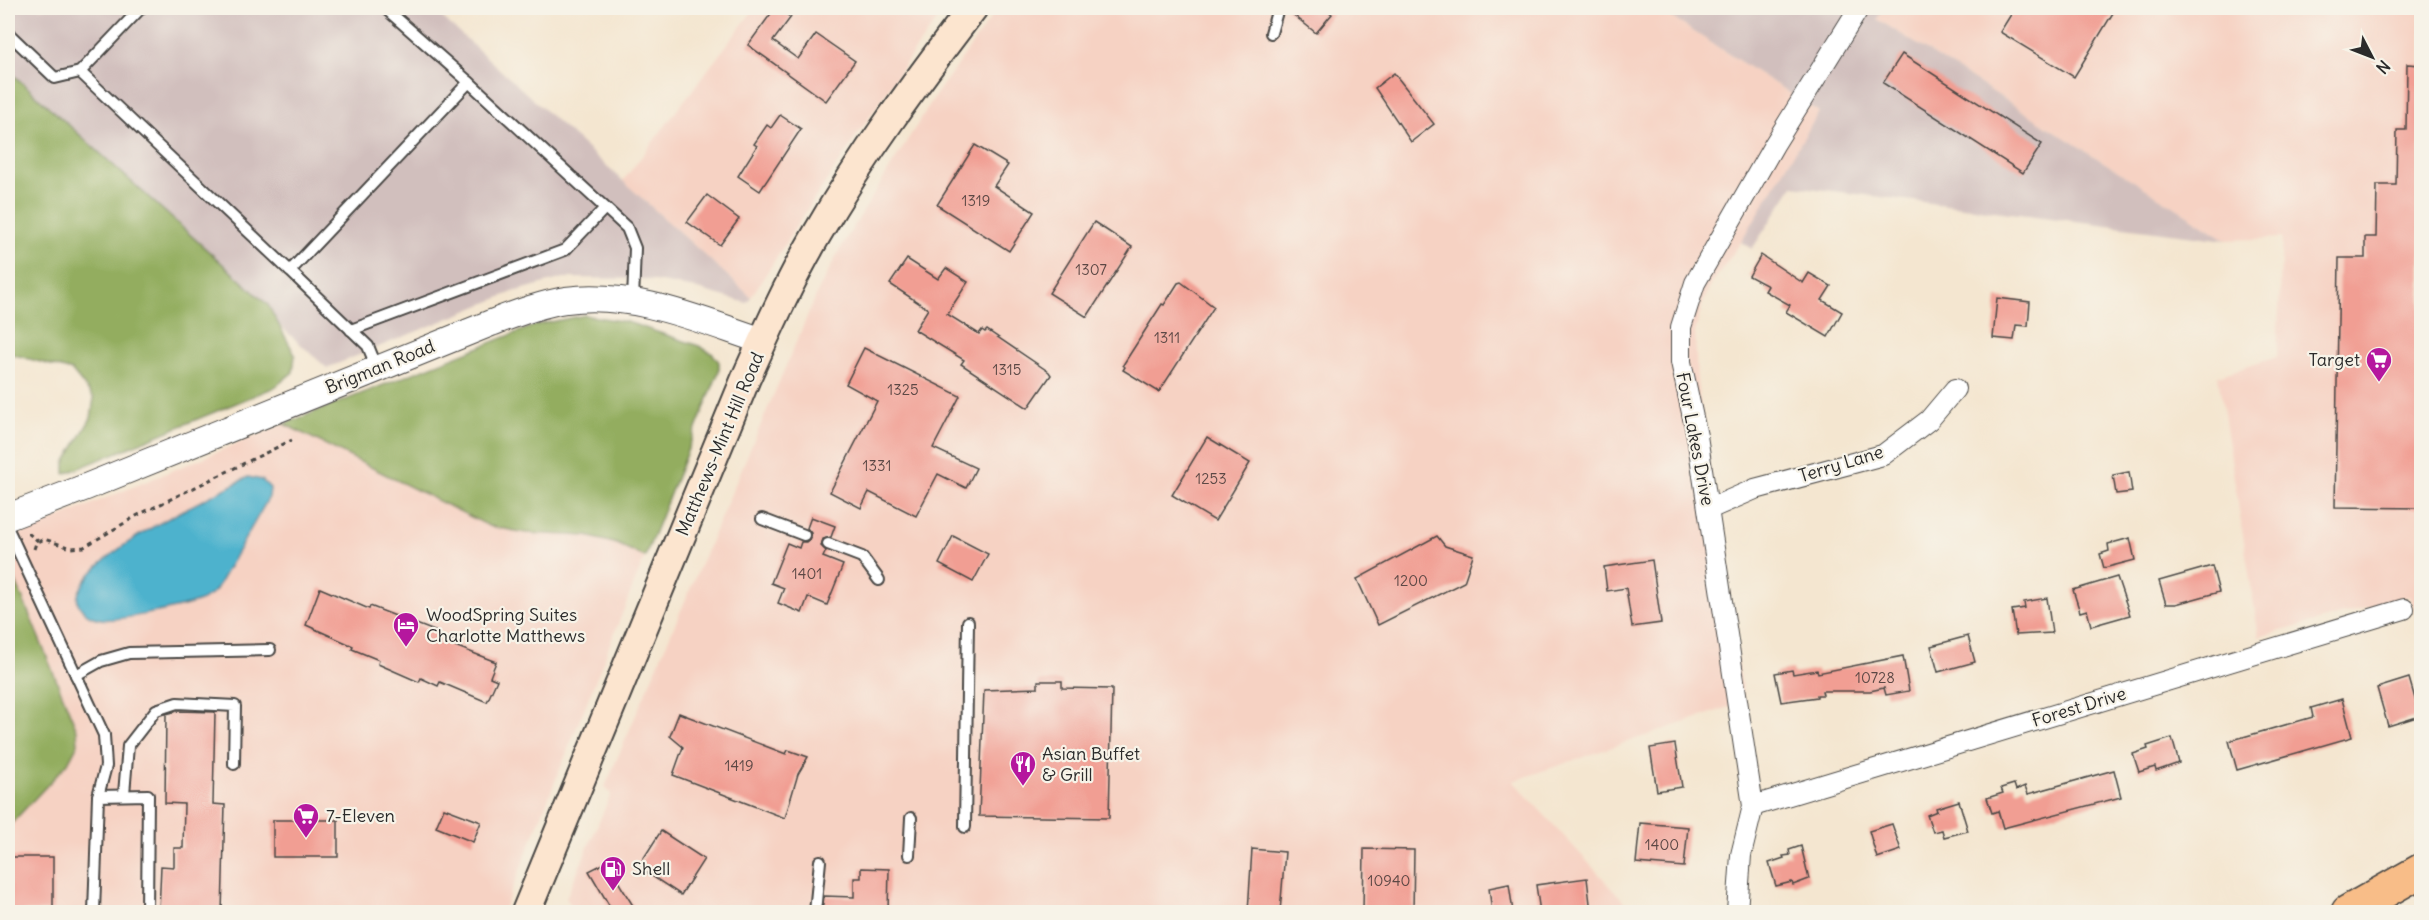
<svg xmlns="http://www.w3.org/2000/svg" width="2429" height="920" font-family="Delius,sans-serif">
<style>
.built{fill:#f6d2c3}
.industrial{fill:#d1bfbd}
.forest{fill:#93ad5f;stroke:#5f6c45;stroke-width:1.5}
.water{fill:#4eb2cd;stroke:#3c6e7c;stroke-width:1.5}
.building{fill:#f19e93}
.lines{fill:none;stroke-linecap:round;stroke-linejoin:round}
.service-casing{stroke:#494744;stroke-width:14}
.minor-casing{stroke:#494744;stroke-width:22}
.tertiary-casing{stroke:#494744;stroke-width:28}
.secondary-casing{stroke:#494744;stroke-width:32}
.trunk-casing{stroke:#494744;stroke-width:36}
.path{stroke:#494744;stroke-width:3;stroke-dasharray:4.5 4.5;stroke-linecap:butt}
.service{stroke:#fff;stroke-width:10}
.minor{stroke:#fff;stroke-width:20}
.tertiary{stroke:#fff;stroke-width:26}
.secondary{stroke:#fce5cf;stroke-width:28}
.trunk{stroke:#f8bd88;stroke-width:33}
.labels{text-anchor:middle;stroke-width:4.5;stroke-linejoin:round;paint-order:stroke}
.number-label{font-size:15px;fill:#5c4845}
.poi-label{font-size:18px;fill:#2b2b2b;stroke:#f7f3e8;text-anchor:start}
.street-label{font-size:18px;fill:#2b2b2b;stroke:#f7f3e8}
</style>
<rect width="100%" height="100%" fill="#f7f3e8"/>
<filter id="ink" filterUnits="userSpaceOnUse"><feTurbulence type="fractalNoise" baseFrequency=".0167" numOctaves="2"/><feDisplacementMap in="SourceGraphic" scale="12" xChannelSelector="R" yChannelSelector="G"/><feConvolveMatrix kernelMatrix="1 2 1 2 8 2 1 2 1" color-interpolation-filters="sRGB"/></filter>
<filter id="wash" filterUnits="userSpaceOnUse"><feTurbulence type="fractalNoise" baseFrequency=".008" numOctaves="4" result="noise"/><feDisplacementMap in="SourceGraphic" scale="24" xChannelSelector="R" yChannelSelector="G"/><feGaussianBlur stdDeviation="1.35" result="paint"/><feColorMatrix in="noise" values="0 0 0 0 0 0 0 0 0 0 0 0 0 0 0 0 0 1.4 0 .05"/><feComposite in="paint" operator="in"/></filter>
<g filter="url(#wash)">
<rect width="100%" height="100%" fill="#f4e6d0"/>
<g class="built">
<path d="M755,8H946L907,61L811,204L751,297L623,181Z"/>
<path d="M998,8H1657L1820,113L1741,242L1710,286L1702,306L1695,332L1697,382L1744,702L1513,781L1634,912H576L566,898L611,794L605,787L819,289L844,242L935,96Z"/>
<path d="M1884,8H2421V633L2410,596L2259,637L2218,376L2277,357L2282,238L2227,240L1877,19Z"/>
<path d="M585,315L627,322L699,346L713,354L719,362V371L503,912H8V539L337,402L536,325Z"/>
</g>
<g class="industrial">
<path d="M8,8H432L751,297L747,303L690,287L643,279L564,278L513,292L327,368L8,82Z"/>
<path d="M1657,8H1884L1877,19L2227,240L1793,186L1752,249L1741,242L1819,112Z"/>
</g>
<g class="forest">
<path d="M8,70L268,305L295,355L293,372L275,387L65,474V463L91,418L94,398L72,371L8,353Z"/>
<path d="M585,315L627,322L699,346L713,354L719,362V371L645,557L617,544L587,536L526,533L489,526L284,424L536,325Z"/>
<path d="M8,569L13,575L77,730L78,744L68,763L8,827Z"/>
</g>
<path class="water" d="M248,477L262,480L270,488L269,497L215,591C210,595 205,599 200,601C184,607 115,622 101,619C87,617 73,606 79,592C97,547 205,500 248,477Z"/>
<g id="blocks">
<g class="building">
<path d="M775,8L791,17L773,41L798,59L816,34L855,61L826,101L748,45Z"/>
<path d="M1285,8H1324L1332,14L1316,33Z"/>
<path d="M2015,8H2116L2074,77L2000,32Z"/>
<path d="M1902,54L2042,144L2023,173L1883,83Z"/>
<path d="M2407,64L2421,65V508L2335,507L2339,258H2365V237H2376L2377,185H2396L2397,130H2406Z"/>
<path d="M1394,73L1434,124L1411,142L1375,88Z"/>
<path d="M780,115L801,129L760,191L738,176L757,146L754,144L767,125L771,128Z"/>
<path d="M975,145L1008,165L994,186L1034,212L1009,251L937,205Z"/>
<path d="M707,195L739,219L720,245L687,222Z"/>
<path d="M1094,222L1132,247L1087,317L1049,293Z"/>
<path d="M1761,255L1803,283L1809,273L1831,286L1822,300L1842,312L1828,337L1786,312L1790,305L1765,291L1768,286L1749,276Z"/>
<path d="M907,259L938,279L946,268L968,282L947,314L979,334L982,330L985,332L987,330L1049,372L1051,375L1028,408L961,364L964,360L915,330L928,309L890,284Z"/>
<path d="M1181,282L1214,307L1159,392L1123,370L1125,367L1123,365L1162,304L1164,305L1178,283Z"/>
<path d="M1997,298L2030,302L2028,326L2016,325L2014,340L1993,338Z"/>
<path d="M864,348L960,396L933,448L976,468L966,488L938,474L916,516L869,492L861,508L830,492L877,401L846,384Z"/>
<path d="M1207,437L1250,463L1215,521L1172,495Z"/>
<path d="M2129,472L2132,492L2116,494L2113,475Z"/>
<path d="M811,517L835,526L831,537L823,539L821,546L826,551L823,557L843,565L827,605L808,597L802,613L778,603L784,588L771,583L787,543L799,548L801,542H806L811,538V533L807,528Z"/>
<path d="M953,536L988,554L973,582L939,564Z"/>
<path d="M1437,536L1445,546L1473,555L1464,582L1378,625L1357,579Z"/>
<path d="M2130,538L2135,560L2104,568L2100,554L2109,551L2108,544Z"/>
<path d="M1652,560L1661,623L1632,627L1626,588L1607,591L1604,567Z"/>
<path d="M2212,566L2219,592L2176,604H2166L2159,581Z"/>
<path d="M2117,577L2130,615L2091,626L2087,610L2080,612L2073,590Z"/>
<path d="M320,588L369,609L370,606L437,632V634L456,642L455,646L496,662L490,677L497,680L487,702L440,682L438,686L421,678L419,682L378,664L379,660L352,649L353,646L306,625Z"/>
<path d="M2047,598L2052,633L2016,635L2012,610L2025,608L2024,602Z"/>
<path d="M1968,636L1975,662L1938,672L1931,646Z"/>
<path d="M1903,656L1909,691L1886,695L1884,688L1870,691H1822L1823,695H1817V697L1781,702L1775,673L1792,670L1793,674L1817,670L1818,673Z"/>
<path d="M2409,678L2420,716L2388,726L2377,688Z"/>
<path d="M1038,681H1062V688L1112,689L1109,818L979,816L984,690L1038,688Z"/>
<path d="M2342,699L2352,737L2237,770L2229,741L2313,717L2311,708Z"/>
<path d="M178,711L215,712L213,804L225,805L222,912H159L161,866L174,867V848H183L184,804L165,803L166,714Z"/>
<path d="M679,713L786,754L788,750L808,757L798,774L785,818L673,775L683,747L670,736Z"/>
<path d="M2172,738L2179,763L2156,771L2155,767L2139,772L2133,754L2148,749L2147,746Z"/>
<path d="M1675,744L1682,787L1657,791L1650,748Z"/>
<path d="M2114,770L2121,797L2003,828L1998,811L1992,813L1987,798L2003,793L2001,788L2014,784L2016,790L2025,786L2028,794Z"/>
<path d="M1959,801L1968,831L1944,837L1942,830L1933,832L1927,815L1937,811L1936,808Z"/>
<path d="M444,808L481,822L473,842L436,827Z"/>
<rect x="273" y="820" width="65" height="37"/>
<path d="M1640,823L1688,827L1684,867L1636,863Z"/>
<path d="M1892,824L1901,850L1877,858L1869,831Z"/>
<path d="M661,831L704,859L681,895L638,867Z"/>
<path d="M1801,846L1809,879L1793,885L1792,882L1776,886L1769,863L1784,858L1783,856L1790,855L1789,850Z"/>
<path d="M1252,849L1285,852L1280,912H1248Z"/>
<path d="M1364,849L1414,850L1413,912H1363Z"/>
<rect x="8" y="857" width="45" height="54"/>
<path d="M607,862L622,888L637,912H613L589,871Z"/>
<path d="M861,868L889,869L888,912H822L824,896L854,897V878H861Z"/>
<path d="M1587,878L1591,912H1540L1536,885Z"/>
<path d="M1509,884L1513,912H1492L1489,888Z"/>
</g>
</g>
</g>
<g filter="url(#ink)">
<use href="#blocks" fill-opacity="0" stroke="#494744" stroke-width="1.5"/>
<g class="lines">
<g class="service-casing">
<g id="service">
<path d="M385,8L469,82"/>
<path d="M8,33L55,78L80,72L141,8"/>
<path d="M1271,33L1278,8"/>
<path d="M80,72L290,271"/>
<path d="M351,330L565,250L605,208"/>
<path d="M377,368L368,346L290,271L469,82L627,228L635,248L633,301"/>
<path d="M762,519L804,535"/>
<path d="M8,529L104,735L106,766L98,796L94,912"/>
<path d="M828,544L862,557L879,580"/>
<path d="M76,675L101,661L129,653L270,650"/>
<path d="M124,794L128,746L156,710L177,703L235,706L234,764"/>
<path d="M98,796L148,795L147,912"/>
<path d="M965,827L968,622"/>
<path d="M909,855L911,818"/>
<path d="M815,912L820,861"/>
</g>
</g>
<g class="minor-casing">
<g id="minor">
<path d="M1709,509L1755,489L1883,455L1929,420L1955,389"/>
<path d="M1753,806L2404,609"/>
<path d="M1737,912L1741,855L1753,806L1697,436L1681,362V327L1695,283L1774,145L1859,8"/>
</g>
</g>
<g class="tertiary-casing">
<path id="tertiary" d="M8,517L86,487L491,323C515,314 540,304 566,300C635,291 699,320 763,341"/>
</g>
<g class="secondary-casing">
<path id="secondary" d="M526,912L746,378C768,329 790,280 817,234C863,154 917,81 973,8"/>
</g>
<g class="trunk-casing">
<path id="trunk" d="M2348,912L2422,870"/>
</g>
<g class="path">
<path d="M28,533L38,541"/>
<path d="M34,549L36,543L44,539L71,548L84,547L138,515L292,440"/>
</g>
<use href="#service" class="service"/>
<use href="#minor" class="minor"/>
<use href="#tertiary" class="tertiary"/>
<use href="#secondary" class="secondary"/>
<use href="#trunk" class="trunk"/>
</g>
</g>
<defs>
<g id="supermarket-pin" transform="scale(1.35)"><path d="M0 17L-7.5 6A9.5 9.5 0 1 1 7.5 6Z" fill="#b5179e" stroke="#f7f3e8"/><path d="M-6-5.5h2.5l.6 2H6L4.5 2H-2.5L-4.4-4H-6ZM-1.5 3.2a1.3 1.3 0 1 0 .1 0ZM3 3.2a1.3 1.3 0 1 0 .1 0Z" fill="#fff"/></g>
<g id="hotel-pin" transform="scale(1.35)"><path d="M0 17L-7.5 6A9.5 9.5 0 1 1 7.5 6Z" fill="#b5179e" stroke="#f7f3e8"/><path d="M-6-4.5h1.5V1H6V5H4.5V3h-9V5H-6ZM-4 0a1.8 1.8 0 1 1 3.6 0ZM.5 0V-2.5h3Q6-2.5 6 0Z" fill="#fff"/></g>
<g id="restaurant-pin" transform="scale(1.35)"><path d="M0 17L-7.5 6A9.5 9.5 0 1 1 7.5 6Z" fill="#b5179e" stroke="#f7f3e8"/><path d="M-5-6h1v4h1v-4h1v4h1v-4h1v5L-1.5 .5V6h-2V.5L-5-1ZM5-6V6H3V1.5H1.5Q1.5-4 5-6Z" fill="#fff"/></g>
<g id="fuel-pin" transform="scale(1.35)"><path d="M0 17L-7.5 6A9.5 9.5 0 1 1 7.5 6Z" fill="#b5179e" stroke="#f7f3e8"/><path d="M-5.5-6h7V0h2V4h1.3V-2.5L3-4.5l.8-.8L6-3V5H2.5V1h-1V6h-7ZM-4.2-4.7v3.2H.2V-4.7Z" fill="#fff"/></g>
</defs>
<g fill-rule="evenodd">
<use href="#supermarket-pin" x="2379" y="360"/>
<use href="#hotel-pin" x="406" y="625"/>
<use href="#restaurant-pin" x="1023" y="764"/>
<use href="#supermarket-pin" x="306" y="816"/>
<use href="#fuel-pin" x="613" y="869"/>
</g>
<g class="labels">
<g class="number-label">
<text x="976" y="206">1319</text>
<text x="1091" y="275">1307</text>
<text x="1167" y="343">1311</text>
<text x="1007" y="375">1315</text>
<text x="903" y="395">1325</text>
<text x="877" y="471">1331</text>
<text x="1211" y="484">1253</text>
<text x="807" y="579">1401</text>
<text x="1411" y="586">1200</text>
<text x="1875" y="683">10728</text>
<text x="739" y="771">1419</text>
<text x="1662" y="850">1400</text>
<text x="1389" y="886">10940</text>
</g>
<g class="poi-label">
<text x="2360" y="366" text-anchor="end">Target</text>
<text x="426" y="621">WoodSpring Suites<tspan x="426" dy="21">Charlotte Matthews</tspan></text>
<text x="1042" y="760">Asian Buffet<tspan x="1042" dy="21">&amp; Grill</tspan></text>
<text x="326" y="822">7-Eleven</text>
<text x="632" y="875">Shell</text>
</g>
<g class="street-label">
<text transform="translate(380 367) rotate(-22)" y="6">Brigman Road</text>
<text transform="translate(1695 439) rotate(79)" y="6">Four Lakes Drive</text>
<text transform="translate(720 444) rotate(-67)" y="6">Matthews-Mint Hill Road</text>
<text transform="translate(1841 464) rotate(-17)" y="6">Terry Lane</text>
<text transform="translate(2079 707) rotate(-17)" y="6">Forest Drive</text>
</g>
</g>
<rect width="2429" height="920" fill="none" stroke="#f7f3e8" stroke-width="30"/>
<g transform="translate(2372 57) rotate(132)" stroke="#f7f3e8" stroke-width="4.5" paint-order="stroke">
<path d="M0-4.5L10 22L0 15L-10 22Z" fill="#2b2b2b"/>
<text y="-9" font-size="16" font-weight="bold" text-anchor="middle" fill="#2b2b2b">N</text>
</g>
</svg>
